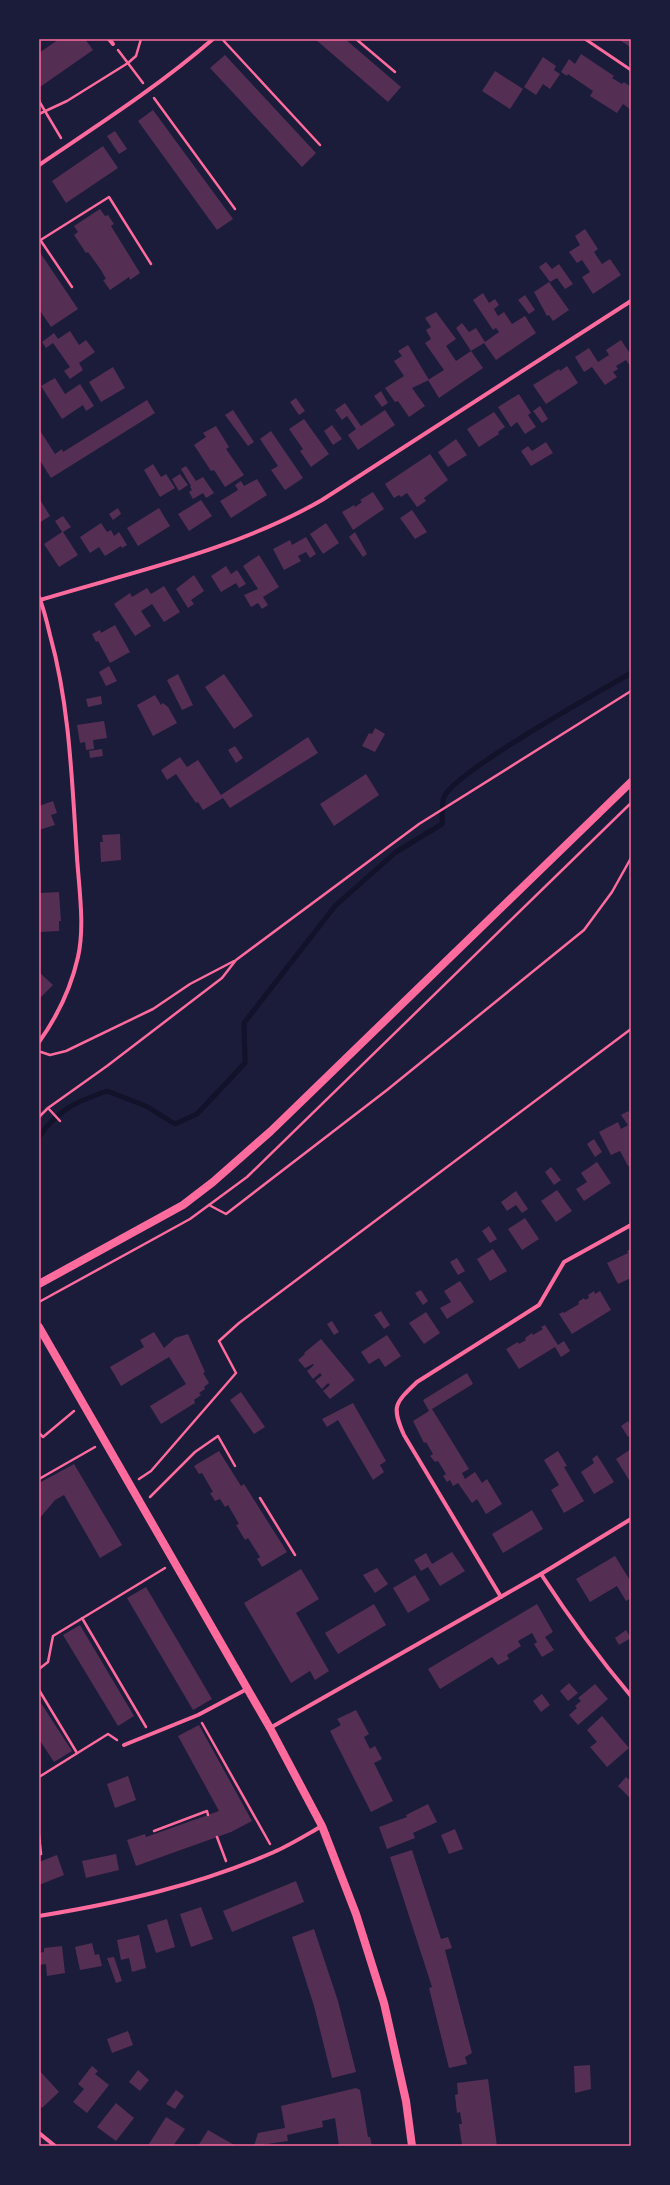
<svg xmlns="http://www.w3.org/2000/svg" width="670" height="2185" font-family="Overpass,sans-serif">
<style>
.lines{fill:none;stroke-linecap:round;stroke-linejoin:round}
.stream{stroke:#12122b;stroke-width:5}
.building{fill:#542f53}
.path{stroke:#ff6b9d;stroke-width:2.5}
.service{stroke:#ff6b9d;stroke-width:3}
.minor{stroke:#ff6b9d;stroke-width:4}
.secondary{stroke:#ff6b9d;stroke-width:8}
.neatline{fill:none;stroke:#ff6b9d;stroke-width:1.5}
</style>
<rect width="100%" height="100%" fill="#1b1b3a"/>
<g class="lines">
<path class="stream" d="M39,1137C58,1109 76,1102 107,1091L146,1106L175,1124L197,1114L245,1063L244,1023L335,906L396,852L442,824C443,816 441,804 444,797C454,772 600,691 631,673"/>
</g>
<g class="building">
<path d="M59,39H85L93,50L40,87L39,53Z"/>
<path d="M315,39H345L401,87L388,102Z"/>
<path d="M618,39H631V48L629,46Z"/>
<path d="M581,54L614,76L612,78L622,84L624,82L631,87V110L623,104L617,113L590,96L593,91L568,74L567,76L561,72L569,59L575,64Z"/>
<path d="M225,55L316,153L302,167L210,68Z"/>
<path d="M543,57L556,66L554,70L560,74L550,89L543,84L536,95L524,87Z"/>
<path d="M495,71L523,89L510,109L482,91Z"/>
<path d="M153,110L233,219L217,230L138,121Z"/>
<path d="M115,131L127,149L119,154L107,136Z"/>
<path d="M103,146L118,168L66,203L52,181Z"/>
<path d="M100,209L105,216L108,215L114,224L111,226L140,273L130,280L129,277L110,290L103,280L106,279L101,270L88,252L86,253L74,235L78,232L74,226Z"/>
<path d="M585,229L598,249L594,252L602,264L610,259L621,275L593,294L582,277L590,272L582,260L577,263L569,252L580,245L575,236Z"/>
<path d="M39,251L78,309L51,327L39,309Z"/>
<path d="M546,262L552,269L559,264L573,284L565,289L557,278L550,282L539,267Z"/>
<path d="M549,282L569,310L553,321L549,315L547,316L534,292Z"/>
<path d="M483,293L489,303L495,299L499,305L494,309L498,316L504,312L512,324L525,316L536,333L496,360L484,343L471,351L456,328L462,323L469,332L476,328L485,342L499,332L496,328L493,330L473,300Z"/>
<path d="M525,295L535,310L529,314L518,300Z"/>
<path d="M436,312L456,339L446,346L456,361L471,351L483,368L439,398L428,380L444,370L425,343L431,339L426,330L431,327L425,318Z"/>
<path d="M70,331L79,345L86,340L95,352L79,363L83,370L70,379L64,371L70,367L53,343L46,348L42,342L54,333L58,339Z"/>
<path d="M621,340L631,355V367L626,360L616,366L618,369L613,372L617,377L605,385L592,367L584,372L575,357L589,348L598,362L609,355L606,350Z"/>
<path d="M408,345L429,380L412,388L425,406L409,417L398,401L395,402L385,388L404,376L394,361L402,356L398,351Z"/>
<path d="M567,366L578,383L546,404L533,385L559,369L560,371Z"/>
<path d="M113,367L125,388L101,402L89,382Z"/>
<path d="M55,378L65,394L80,384L94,406L86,411L83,405L62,419L41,386Z"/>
<path d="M381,391L388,403L382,407L374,396Z"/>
<path d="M519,394L531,413L528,415L536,427L525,434L517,422L511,427L498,407Z"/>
<path d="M296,398L305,411L299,415L290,402Z"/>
<path d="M147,400L155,413L51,478L39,459V429L55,454L62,449L63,452Z"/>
<path d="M345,403L361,426L385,410L395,425L358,450L348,435L356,429L347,416L342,420L335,410Z"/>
<path d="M540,406L548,419L542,423L533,411Z"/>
<path d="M233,410L254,442L248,446L225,415Z"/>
<path d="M494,412L505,427L498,432L499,434L479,447L467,429Z"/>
<path d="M304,419L329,454L311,467L300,451L303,449L289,429Z"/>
<path d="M332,425L342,439L333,445L324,431Z"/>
<path d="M216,426L229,447L226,449L244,475L225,487L214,470L211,471L194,445L206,437L203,433Z"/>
<path d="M271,431L303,478L285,490L271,470L278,466L260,439Z"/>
<path d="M456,439L467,455L448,467L438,452Z"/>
<path d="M546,442L553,453L531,466L521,451L528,446L532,451Z"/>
<path d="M430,454L448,480L424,498L426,501L417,507L407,493L401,497L399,495L394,498L385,484Z"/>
<path d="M153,464L161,477L166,474L175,488L160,497L144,470Z"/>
<path d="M186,466L196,481L203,477L214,493L206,498L203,493L193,499L189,492L192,490L190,487L191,486L181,469Z"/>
<path d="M180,474L188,485L179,491L172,479Z"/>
<path d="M257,479L267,495L231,518L220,501L238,490L235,485L241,481L244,486Z"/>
<path d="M373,492L384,509L353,530L342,512L354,505L355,507L362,502L360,500Z"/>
<path d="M39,498L50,516L39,523Z"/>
<path d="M201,500L212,516L189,531L178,514Z"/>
<path d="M118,508L121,514L113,520L109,514Z"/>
<path d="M159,508L170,526L138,546L127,528Z"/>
<path d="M412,510L427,532L415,539L400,518Z"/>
<path d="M63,516L71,527L63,532L78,555L59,567L44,544L62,532L55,521Z"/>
<path d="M101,523L107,532L111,530L114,536L119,532L127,545L122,548L121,546L105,556L99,547L90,553L80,537Z"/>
<path d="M326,523L339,543L323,554L310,534Z"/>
<path d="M355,532L367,554L363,557L349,537Z"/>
<path d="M306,537L316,554L310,558L306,552L298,556L301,561L284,570L273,549L290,540L292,545Z"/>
<path d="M259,555L279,587L263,597L268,605L262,609L258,603L251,607L244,595L258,589L243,566Z"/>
<path d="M226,566L231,574L237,570L246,584L239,588L236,583L221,592L211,576Z"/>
<path d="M194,575L204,591L191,600L194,604L188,608L176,589Z"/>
<path d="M164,586L180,612L164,622L152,604L141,611L151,626L135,636L114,604L130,593L132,597L147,588L151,594Z"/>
<path d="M115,625L130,652L110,663L98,641L96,642L92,634L100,630L101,633Z"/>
<path d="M109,666L117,681L106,686L99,672Z"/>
<path d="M178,674L193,705L182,710L167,680Z"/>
<path d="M224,674L253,716L234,729L205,687Z"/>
<path d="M155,695L161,705L163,703L168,707L177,723L153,736L137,705Z"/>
<path d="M101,696L102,704L88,707L86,699Z"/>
<path d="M104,721L107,738L93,740L94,749L86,750L85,742L80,743L77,725Z"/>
<path d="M375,728L385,734L375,752L362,746L369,733L372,734Z"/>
<path d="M308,737L318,753L230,808L223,798L203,810L198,802L196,803L176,774L167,780L161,770L180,757L187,767L198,760L221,795Z"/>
<path d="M235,746L243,758L236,763L228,750Z"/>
<path d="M102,749L103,756L90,758L89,751Z"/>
<path d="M366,774L379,795L334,826L320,804Z"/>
<path d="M53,801L57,813L51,815L55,825L39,830V806Z"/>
<path d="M120,834L121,860L101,862L100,842H103L102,835Z"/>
<path d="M59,892L61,921H59V931L39,932V893Z"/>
<path d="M39,972L53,985L39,999Z"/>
<path d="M628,1111L631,1115V1165L628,1166L620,1151L611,1155L599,1132L618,1122L621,1129L628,1125L621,1115Z"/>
<path d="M594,1139L602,1152L595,1157L587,1144Z"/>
<path d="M597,1162L611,1183L584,1201L576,1189L587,1182L581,1173Z"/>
<path d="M551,1167L561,1180L554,1185L545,1172Z"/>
<path d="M557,1190L572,1211L556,1222L541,1201Z"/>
<path d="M516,1191L528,1209L522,1213L516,1205L507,1211L501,1202Z"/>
<path d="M525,1218L539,1239L522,1250L508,1229Z"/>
<path d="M489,1226L497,1239L490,1243L482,1231Z"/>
<path d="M493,1249L507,1271L490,1281L477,1259Z"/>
<path d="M631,1249V1278L618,1284L607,1263L628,1253L627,1251Z"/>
<path d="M457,1258L465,1271L458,1275L450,1262Z"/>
<path d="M460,1281L474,1302L447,1319L440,1308L451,1302L444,1291Z"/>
<path d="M421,1290L428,1301L423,1305L415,1293Z"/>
<path d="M594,1291L595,1294L600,1291L611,1310L572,1334L559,1314L563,1312L564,1313L579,1304L578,1302L584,1298L585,1300L589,1298L588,1295Z"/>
<path d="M381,1311L390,1325L384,1329L374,1315Z"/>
<path d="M426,1312L440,1333L424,1344L409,1323Z"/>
<path d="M332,1321L339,1332L334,1335L327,1324Z"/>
<path d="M545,1325L558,1345L564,1341L570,1351L561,1357L555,1347L519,1369L506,1349L518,1342L519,1344L526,1340L525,1338L532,1333L533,1335L543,1329L541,1327Z"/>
<path d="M154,1332L164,1348L175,1338L188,1334L205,1372L203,1373L209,1383L204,1387L205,1389L199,1393L201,1395L194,1400L195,1403L161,1424L150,1406L186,1384L169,1357L121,1386L110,1367L144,1347L140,1340Z"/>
<path d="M387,1335L401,1356L385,1367L379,1358L369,1364L361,1352Z"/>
<path d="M321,1339L355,1380L330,1399L323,1391L330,1385L328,1383L322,1389L315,1381L322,1375L320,1373L313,1379L307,1371L314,1365L313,1364L305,1368L298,1360L305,1354L304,1353Z"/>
<path d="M467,1373L473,1384L432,1409L469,1469L462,1473L465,1479L475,1472L482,1483L487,1479L502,1504L486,1514L477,1499L472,1503L458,1483L453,1486L450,1480L447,1482L443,1476L446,1474L438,1461L435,1462L430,1456L433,1454L426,1442L424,1443L413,1421L429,1411L423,1400Z"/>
<path d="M241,1392L265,1427L254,1434L230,1400Z"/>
<path d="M353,1403L386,1461L380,1465L384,1472L373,1480L338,1420L327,1427L322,1419Z"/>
<path d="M628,1421L631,1426V1435L628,1437L621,1426Z"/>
<path d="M631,1449V1478L629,1480L616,1459Z"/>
<path d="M219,1451L241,1486L244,1484L287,1552L262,1567L257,1559L260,1557L248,1538L245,1540L236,1525L239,1524L228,1505L225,1507L220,1499L215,1501L210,1493L213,1492L202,1473L199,1474L194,1466Z"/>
<path d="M558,1451L567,1466L564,1467L584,1501L564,1513L551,1490L559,1485L544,1460Z"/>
<path d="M597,1455L614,1482L594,1494L581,1472L594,1463L592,1459Z"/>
<path d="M74,1464L122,1545L100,1558L64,1495L55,1500L39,1519V1483Z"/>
<path d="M532,1510L543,1529L503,1553L492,1534Z"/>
<path d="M452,1552L465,1571L440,1586L428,1567L421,1571L414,1560L426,1553L432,1564Z"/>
<path d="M615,1556L631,1582V1598L626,1601L617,1586L590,1602L576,1579Z"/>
<path d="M377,1568L388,1584L375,1593L363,1575Z"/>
<path d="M301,1569L319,1599L296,1613L329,1671L315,1680L310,1671L291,1683L244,1603Z"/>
<path d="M415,1575L430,1600L408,1613L393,1588Z"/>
<path d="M146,1587L212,1699L193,1710L127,1598Z"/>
<path d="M374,1604L386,1625L338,1654L325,1633Z"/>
<path d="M537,1604L553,1632L545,1637L554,1650L542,1657L534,1644L537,1642L532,1633L518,1641L521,1646L507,1655L509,1659L498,1665L492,1657L440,1689L428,1669Z"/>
<path d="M80,1625L134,1716L118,1726L63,1635Z"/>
<path d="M626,1630L631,1638L619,1645L615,1638Z"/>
<path d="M569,1683L578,1693L568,1701L560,1691Z"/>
<path d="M595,1684L608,1699L578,1725L569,1715L577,1708L575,1706L581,1701L578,1698Z"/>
<path d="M542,1694L550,1705L541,1712L533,1701Z"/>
<path d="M39,1700L72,1751L54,1762L39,1739Z"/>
<path d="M356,1710L369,1734L364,1737L370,1749L375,1746L382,1759L374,1763L393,1801L371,1812L330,1731L341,1725L337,1719Z"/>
<path d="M602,1716L629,1748L607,1767L590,1747L597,1742L587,1730Z"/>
<path d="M199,1725L252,1821L231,1832L136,1866L127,1840L145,1834L146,1837L219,1811L178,1736Z"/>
<path d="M128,1776L136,1800L115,1808L107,1784Z"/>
<path d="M626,1777L631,1781L630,1798L618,1786Z"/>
<path d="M428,1804L437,1822L413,1833L415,1838L387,1849L379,1827L407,1817L406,1815Z"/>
<path d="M455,1829L463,1849L449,1854L441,1835Z"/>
<path d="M412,1850L441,1939L448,1937L452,1948L445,1950L472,2053L465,2057L467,2064L449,2068L429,1988L432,1987L390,1857Z"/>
<path d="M116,1854L119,1870L86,1878L82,1861Z"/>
<path d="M57,1855L64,1875L39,1885V1862Z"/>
<path d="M296,1881L304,1902L232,1932L223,1911Z"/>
<path d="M201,1907L213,1939L191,1947L180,1914Z"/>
<path d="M167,1919L175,1947L156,1953L147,1925Z"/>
<path d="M314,1929L338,2001L356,2072L332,2078L314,2006L292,1937Z"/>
<path d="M139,1935L146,1968L132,1972L129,1958L121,1960L117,1940Z"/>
<path d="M92,1943L95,1955L99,1954L102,1966L80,1970L75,1947Z"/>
<path d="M62,1946L65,1973L47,1976L46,1964L39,1965V1953L44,1952V1948Z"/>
<path d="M114,1957L122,1981L116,1983L107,1958Z"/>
<path d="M128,2031L133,2045L112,2053L107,2039Z"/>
<path d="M590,2065L591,2089L575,2093L574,2066Z"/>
<path d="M92,2066L98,2071L95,2074L109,2085L87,2113L73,2102L84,2089L78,2084Z"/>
<path d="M39,2070L59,2092L42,2108L39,2105Z"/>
<path d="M138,2070L149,2080L140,2091L129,2082Z"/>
<path d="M488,2079L497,2146L462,2145L459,2124H462L460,2112L457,2113L455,2095L458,2094L457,2083Z"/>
<path d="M356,2088L360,2090L368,2137H370L372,2146H339L335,2118L322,2121L323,2127L287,2135L288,2141L254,2146L258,2133L285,2128L281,2106Z"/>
<path d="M176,2090L184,2096L175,2109L166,2104Z"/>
<path d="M116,2103L134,2118L116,2141L97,2127Z"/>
<path d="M166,2117L185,2129L173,2146H152L149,2144Z"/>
<path d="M208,2130L236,2146H198Z"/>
</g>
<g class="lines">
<g class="path">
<path d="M222,39L320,145"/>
<path d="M356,39L395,72"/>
<path d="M118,50L143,83"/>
<path d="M154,98L235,209"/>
<path d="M39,101L61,138"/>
<path d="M39,114L67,101L128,63L136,56L141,39"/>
<path d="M39,241L109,197L151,264"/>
<path d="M41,241L72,287"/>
<path d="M41,1052L50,1055L66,1051L153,1009L190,984L234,961"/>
<path d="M48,1108L60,1121"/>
<path d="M39,1117L48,1108L107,1066L222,978L236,960L419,824L631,691"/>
<path d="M209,1205L226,1214L387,1090L584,930L612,892L631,858"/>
<path d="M39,1302L190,1219L247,1177L631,803"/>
<path d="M39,1433L43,1437L74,1411"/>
<path d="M39,1479L95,1447"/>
<path d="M139,1479L151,1471L236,1373L219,1341L239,1323L631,1029"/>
<path d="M150,1497L195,1452L218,1436L235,1466"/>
<path d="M260,1498L295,1555"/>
<path d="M82,1618L146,1727"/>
<path d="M39,1669L48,1662L53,1636L165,1568"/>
<path d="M39,1690L77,1753"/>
<path d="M202,1723L270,1844"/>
<path d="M39,1777L108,1734L117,1740"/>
<path d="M154,1831L207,1811L208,1815"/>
<path d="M39,1834L41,1854H39"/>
<path d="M217,1837L226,1861"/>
</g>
<path class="service" d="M585,39L631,70"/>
<g class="minor">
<path d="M109,39L113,44"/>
<path d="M39,165C98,125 159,86 213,39"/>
<path d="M39,597C44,609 47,622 50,635C70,707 72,783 77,857C79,889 85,926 78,957C71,988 57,1017 39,1042"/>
<path d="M40,600C136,571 235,550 322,500L631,301"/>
<path d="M541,1574C569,1617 598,1657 631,1696"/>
<path d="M501,1597L404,1435C391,1406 395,1403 417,1382L539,1305L564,1262L631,1225"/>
<path d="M270,1728L541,1574L631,1519"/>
<path d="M124,1745L198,1715L247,1689"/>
<path d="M39,1916C119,1903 199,1885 274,1852C290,1845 306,1835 322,1826"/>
<path d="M39,2133L55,2146"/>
</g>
<g class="secondary">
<path d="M39,1284L183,1205L213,1182L271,1131L631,782"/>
<path d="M39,1327L270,1728L322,1826L356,1914L384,2003L406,2101L412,2146"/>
</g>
</g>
<rect width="670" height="2185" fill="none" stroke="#1b1b3a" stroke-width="80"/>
<rect x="40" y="40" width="590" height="2105" class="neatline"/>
</svg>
